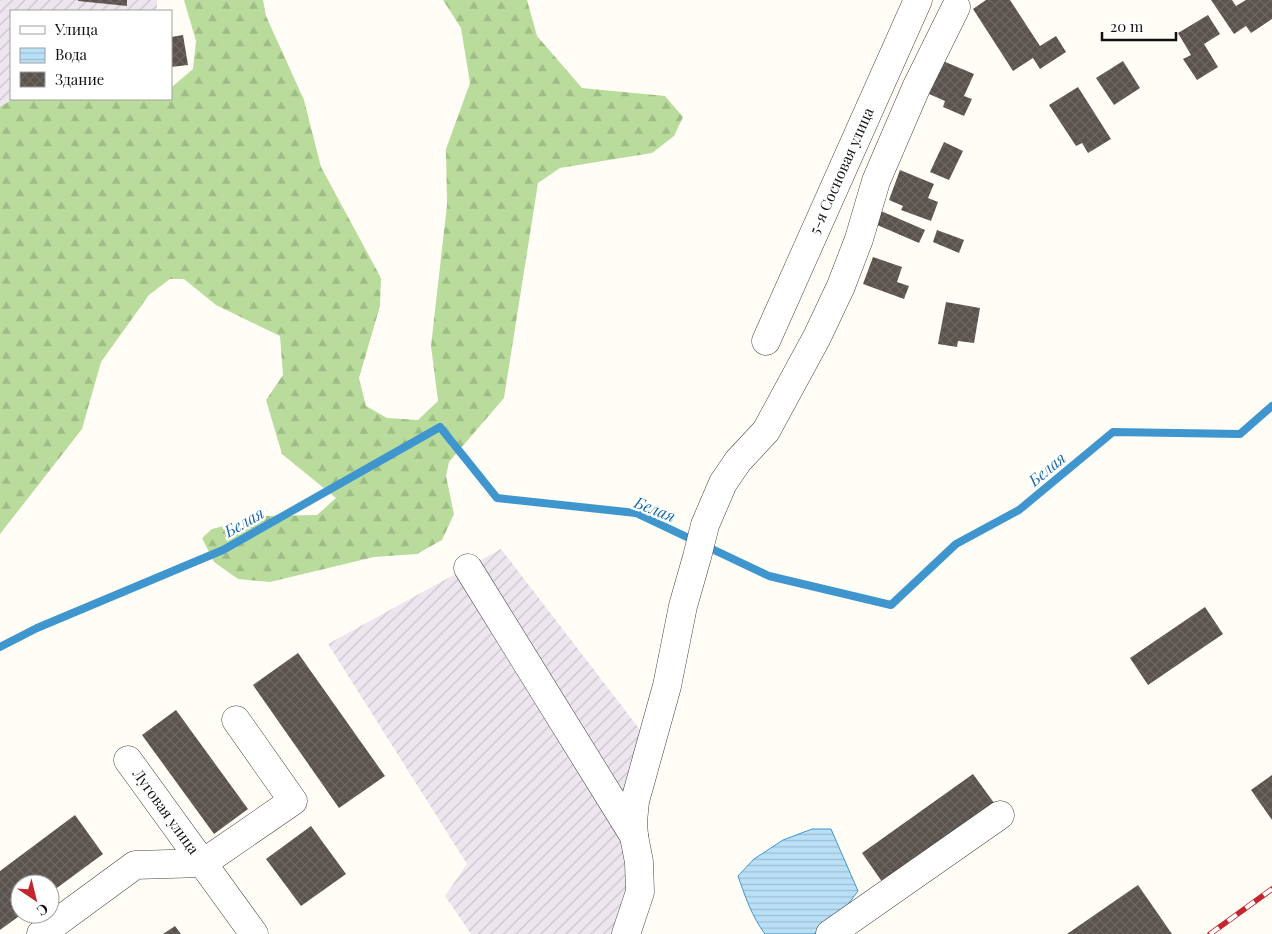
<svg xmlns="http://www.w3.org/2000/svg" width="1272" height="934" font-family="'Playfair Display',serif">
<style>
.industrial{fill:url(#industrial-furrows)}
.forest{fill:url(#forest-firs)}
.water{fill:url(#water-rules);stroke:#3f96cf}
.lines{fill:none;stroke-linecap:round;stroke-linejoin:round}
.stream{stroke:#3f96cf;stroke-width:8}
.building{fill:url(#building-cross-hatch)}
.minor-casing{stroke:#444;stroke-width:29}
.minor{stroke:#fff;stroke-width:28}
.rail-casing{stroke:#c4262e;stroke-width:5.5}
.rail{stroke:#fff;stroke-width:4;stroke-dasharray:11;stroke-linecap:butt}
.labels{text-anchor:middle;stroke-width:5;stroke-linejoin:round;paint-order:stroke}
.street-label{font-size:15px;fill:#111;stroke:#fff}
.water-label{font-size:16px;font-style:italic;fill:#1768a6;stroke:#fff}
</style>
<defs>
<pattern id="industrial-furrows" width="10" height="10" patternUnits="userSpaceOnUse" patternTransform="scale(1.25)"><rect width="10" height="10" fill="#eee6ef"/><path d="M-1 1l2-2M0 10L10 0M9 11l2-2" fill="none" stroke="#cbc4cc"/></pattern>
<pattern id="forest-firs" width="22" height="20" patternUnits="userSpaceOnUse" patternTransform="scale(1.25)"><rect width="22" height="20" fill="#b9dc9c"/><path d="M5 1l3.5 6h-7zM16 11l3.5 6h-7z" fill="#9ebc85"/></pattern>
<pattern id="water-rules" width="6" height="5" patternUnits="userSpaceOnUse" patternTransform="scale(1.25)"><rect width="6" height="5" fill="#b9e0f7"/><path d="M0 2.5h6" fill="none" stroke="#9ebfd3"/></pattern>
<pattern id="building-cross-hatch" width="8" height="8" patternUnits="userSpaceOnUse" patternTransform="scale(1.25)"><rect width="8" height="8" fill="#5a524d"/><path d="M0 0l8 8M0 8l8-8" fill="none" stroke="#6d6662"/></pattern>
</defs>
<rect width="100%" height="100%" fill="#fffdf5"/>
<g class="industrial">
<path d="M0,0H157V11H11V99H94L0,177Z"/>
<path d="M501,549L654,748L632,934H471L445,896L467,864L328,644Z"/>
</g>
<path class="forest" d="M184,0H263L266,16L304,100L321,167L381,278L380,306L359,378L366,406L387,418L418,420L438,401L431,346L447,205L446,149L470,83L461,28L443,0H527L537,36L582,88L665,96L683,117L674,136L652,153L560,168L538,183L504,398L449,462L446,476L454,514L442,540L417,554L374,557L270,582L238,579L214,562L202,538L212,529L263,516L317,515L336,498L282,454L266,400L283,375L280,336L216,305L184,279H170L149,295L101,362L82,429L0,534V107L13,99H171V86H173L193,69L196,41Z"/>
<path class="water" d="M812,829H831L858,891L843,911L814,934H765C752,917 745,896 738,876L754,859L783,840Z"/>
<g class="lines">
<path class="stream" d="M0,647L37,628L223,550L440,427L497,498L636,513L769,576L891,605L956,544L1019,510L1113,432L1240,434L1272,406"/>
</g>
<g class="building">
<path d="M78,0H127V6L78,1Z"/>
<path d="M986,0H1010L1040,46L1056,36L1066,52L1040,69L1033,58L1013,71L973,9Z"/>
<path d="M1211,0H1232L1236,6L1246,0H1272V19L1251,33L1246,26L1234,34Z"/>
<path d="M1208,15L1220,34L1204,44L1218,67L1197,80L1183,59L1191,55L1178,33Z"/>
<path d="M183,35L188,65L171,67V37Z"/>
<path d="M943,61L974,74L964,96L972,99L964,116L943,107L945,101L929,94Z"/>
<path d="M1123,61L1140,88L1114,105L1096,78Z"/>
<path d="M1078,87L1111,139L1088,153L1082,143L1076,146L1049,105Z"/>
<path d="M944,142L963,151L949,180L930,172Z"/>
<path d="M900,170L934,184L928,198L938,202L931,221L901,210L903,206L889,200Z"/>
<path d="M874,208L925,230L919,243L868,221Z"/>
<path d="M937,230L964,240L959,253L933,242Z"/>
<path d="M873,257L902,267L897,282L909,286L904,299L863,284Z"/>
<path d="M946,302L980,308L974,343L958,341L957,347L938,344Z"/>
<path d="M1205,607L1223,634L1148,685L1130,658Z"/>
<path d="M298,653L385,776L339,808L253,685Z"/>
<path d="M176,710L248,809L214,834L142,735Z"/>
<path d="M973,774L997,807L885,886L862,853Z"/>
<path d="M1272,775V820L1251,790Z"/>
<path d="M75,815L103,854L50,893V884H20V914H22L0,930V871Z"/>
<path d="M311,826L346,874L301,906L266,859Z"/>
<path d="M1138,885L1172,934H1067Z"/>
<path d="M175,926L181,934H163Z"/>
</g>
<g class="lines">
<g class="minor-casing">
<g id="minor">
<path id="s1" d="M766,341L918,0"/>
<path d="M468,568L634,836L639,862L640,892L626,934"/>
<path id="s2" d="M128,760L254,934"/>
<path d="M634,836L633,822L635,801L667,686L683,606L697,557L705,525L723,483L738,461L766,431L817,337L841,286L859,239L876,181L916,88L956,7"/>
<path d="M41,934L135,865L203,863L293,801L236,720"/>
<path d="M830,934L1000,815"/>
</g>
</g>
<use href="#minor" class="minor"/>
<g class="rail-casing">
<path id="rail" d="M1210,934L1272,889"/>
</g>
<use href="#rail" class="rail"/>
</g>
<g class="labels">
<g class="street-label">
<text dy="5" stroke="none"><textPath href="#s1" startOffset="186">5-я Сосновая улица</textPath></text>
<text dy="5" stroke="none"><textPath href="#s2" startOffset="64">Луговая улица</textPath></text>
</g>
<g class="water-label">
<text transform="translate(1047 469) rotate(-40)" y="6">Белая</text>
<text transform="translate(655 509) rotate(21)" y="6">Белая</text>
<text transform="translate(244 522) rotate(-30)" y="6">Белая</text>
</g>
</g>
<rect x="10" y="10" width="162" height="90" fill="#ffffff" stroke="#a0a0a0"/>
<rect x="20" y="26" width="25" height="8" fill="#ffffff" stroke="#a0a0a0"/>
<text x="55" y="35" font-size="15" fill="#111111">Улица</text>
<rect x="20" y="48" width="25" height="15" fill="url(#water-rules)" stroke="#a0a0a0"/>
<text x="55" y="60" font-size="15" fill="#111111">Вода</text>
<rect x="20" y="72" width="25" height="15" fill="url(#building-cross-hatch)" stroke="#a0a0a0"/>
<text x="55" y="85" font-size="15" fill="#111111">Здание</text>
<g transform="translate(35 899) rotate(145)"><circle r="24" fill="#ffffff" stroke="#a0a0a0"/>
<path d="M0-4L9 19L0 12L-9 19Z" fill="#c4262e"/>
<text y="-8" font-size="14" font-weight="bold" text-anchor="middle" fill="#111111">С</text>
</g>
<path d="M1102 32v8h74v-8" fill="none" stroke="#111111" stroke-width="2.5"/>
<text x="1110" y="32" font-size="15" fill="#111111" stroke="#ffffff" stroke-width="4" paint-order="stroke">20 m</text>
</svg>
